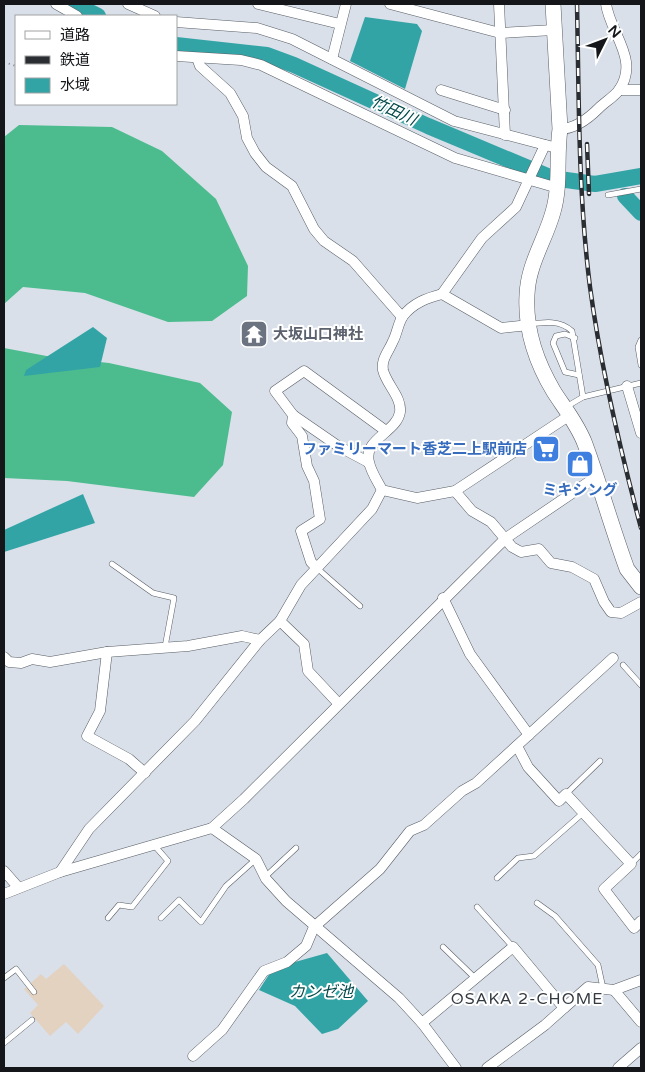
<svg xmlns="http://www.w3.org/2000/svg" width="645" height="1072" font-family="'Varela Round','Noto Sans JP',sans-serif">
<style>
.education{fill:#e4d2c1}
.forest{fill:#4cbc8e}
.water{fill:#33a4a6}
.lines{fill:none;stroke-linecap:round;stroke-linejoin:round}
.river{stroke:#33a4a6;stroke-width:16}
.lane-casing{stroke:#585e66;stroke-width:6}
.street-casing{stroke:#585e66;stroke-width:11}
.secondary-casing{stroke:#585e66;stroke-width:16}
.path{stroke:#7a7f85;stroke-width:2;stroke-dasharray:1 4;stroke-linecap:butt}
.lane{stroke:#fff;stroke-width:5}
.street{stroke:#fff;stroke-width:10}
.secondary{stroke:#fff;stroke-width:15}
.rail-casing{stroke:#2a2d31;stroke-width:4.5}
.rail{stroke:#fff;stroke-width:2.5;stroke-dasharray:8;stroke-linecap:butt}
.labels{text-anchor:middle;stroke-width:4;stroke-linejoin:round;paint-order:stroke}
.worship-label{font-size:15px;font-weight:bold;fill:#5b616d;stroke:#fff;text-anchor:start}
.shop-label{font-size:15px;font-weight:bold;fill:#366cbe;stroke:#fff;text-anchor:end}
.water-label{font-size:16px;font-style:italic;fill:#03494a;stroke:#fff}
.neighbourhood-label{font-size:16px;letter-spacing:1px;fill:#343a41;stroke:#fff}
</style>
<rect width="100%" height="100%" fill="#d9e0e9"/>
<path class="education" d="M64,964L104,1006L78,1034L66,1022L50,1036L30,1013L38,1005L24,989L41,974L46,979Z"/>
<g class="forest">
<path d="M19,125L112,127L162,151L216,199L248,266L247,296L212,321L168,322L85,293L23,287L4,304V137Z"/>
<path d="M4,348L52,357L109,363L200,383L232,412L223,465L194,497L67,481L4,478Z"/>
</g>
<g class="water">
<path d="M365,17L417,24L422,31L405,89L350,61Z"/>
<path d="M93,327L107,338L100,367L24,376L26,370Z"/>
<path d="M83,494L95,523L4,552V530Z"/>
<path d="M327,953L368,1001L338,1029L322,1034L295,1006L259,990L270,973L295,962Z"/>
</g>
<g class="lines">
<g class="river">
<path d="M74,4L98,16"/>
<path d="M176,45L267,55L294,65L428,126L552,178L595,184L641,176"/>
<path d="M625,196L641,213"/>
</g>
<g class="lane-casing">
<g id="lane">
<path d="M608,195L641,189"/>
<path d="M530,324C545,322 560,320 572,331L583,397"/>
<path d="M575,338L565,334L556,336L553,343L565,372L579,375"/>
<path d="M641,340L638,347L641,365"/>
<path d="M566,407L583,397L641,383"/>
<path d="M112,564L153,593L174,598L165,647"/>
<path d="M317,568L360,606"/>
<path d="M623,665L641,685"/>
<path d="M566,794L600,761"/>
<path d="M631,864L641,854"/>
<path d="M265,877L296,848"/>
<path d="M497,878L518,858L534,856L583,813"/>
<path d="M537,903L555,916L598,965L603,988"/>
<path d="M477,907L513,947"/>
<path d="M108,918L119,905L132,907L168,861L154,845"/>
<path d="M161,918L179,900L201,922L226,886L256,859"/>
<path d="M443,947L475,978"/>
<path d="M4,978L16,969L34,992"/>
<path d="M4,1043L32,1020"/>
</g>
</g>
<g class="street-casing">
<g id="street">
<path d="M56,4L77,16"/>
<path d="M128,4L155,16"/>
<path d="M258,4L340,24"/>
<path d="M390,4L500,33L554,30"/>
<path d="M499,4L505,135"/>
<path d="M176,22L257,28L292,39L454,121L557,148"/>
<path d="M176,56L241,60L261,65L455,158L558,188"/>
<path d="M197,58L200,66L230,93L243,116L247,138L255,153L266,167L292,186L314,229L324,241L353,261L402,317"/>
<path d="M332,59L346,4"/>
<path d="M441,90L505,110"/>
<path d="M619,90H641"/>
<path d="M560,129C574,129 589,118 599,108C605,102 614,97 619,90C640,60 610,33 606,4"/>
<path d="M442,294L482,238L516,207L545,145"/>
<path d="M529,325L501,328L442,294C427,298 413,303 403,316C398,323 397,334 393,341C389,351 381,359 383,370C386,384 402,397 400,412C397,432 363,439 369,462C371,472 378,482 382,490L417,498L455,491L570,415"/>
<path d="M627,386L641,433"/>
<path d="M293,415L292,423L302,436L307,466L314,481L320,519L301,531L311,562L317,568"/>
<path d="M368,462L338,446L293,415L275,391L304,371L386,431"/>
<path d="M455,491L472,511L491,522L512,547L521,552L539,549L551,563L572,567L594,579L604,602L611,612L621,613L641,602"/>
<path d="M443,598L470,654L529,735"/>
<path d="M4,657L9,662L21,663L32,659L50,662L107,652"/>
<path d="M338,703L308,671L304,644L280,621L301,585L372,509L382,490"/>
<path d="M517,746L528,767L559,801L566,794L631,864L604,889L634,928L641,921"/>
<path d="M145,773L129,759L87,736L100,711L107,652L188,646L242,636L260,640"/>
<path d="M212,828L256,859L266,879L286,901L399,998L422,1023L456,1068"/>
<path d="M4,871L18,887"/>
<path d="M60,872L89,829L195,721L260,640L280,621"/>
<path d="M4,894L60,872L212,828L244,799L506,538L596,477"/>
<path d="M641,980L614,990L641,1022"/>
<path d="M422,1023L513,947L564,1008L588,987L614,990"/>
<path d="M193,1056L222,1030L264,971L287,962L306,946L314,927L380,869L410,831L424,825L462,791L476,783L613,658"/>
<path d="M487,1068L545,1025L564,1008"/>
<path d="M618,1068L641,1048"/>
</g>
</g>
<g class="secondary-casing">
<path id="secondary" d="M553,4L560,129C556,157 561,185 553,212C545,241 528,264 527,295C525,329 536,362 554,392C565,409 578,425 585,444C600,485 612,528 627,569L641,587"/>
</g>
<path class="path" d="M4,62L16,66"/>
<use href="#lane" class="lane"/>
<use href="#street" class="street"/>
<use href="#secondary" class="secondary"/>
<g class="rail-casing">
<g id="rail">
<path d="M577,4C579,98 578,193 590,287C601,369 620,449 641,528"/>
<path d="M587,144L589,194"/>
</g>
</g>
<use href="#rail" class="rail"/>
</g>
<defs>
<g id="temple-square" transform="scale(1.4375)"><rect x="-9" y="-9" width="18" height="18" rx="4" fill="#6b7280" stroke="#fff"/><path d="M0-6L5-2H3V0L6.5 2.5H4V6H1.5V3h-3V6H-4V2.5H-6.5L-3 0V-2H-5Z" fill="#fff"/></g>
<g id="supermarket-square" transform="scale(1.4375)"><rect x="-9" y="-9" width="18" height="18" rx="4" fill="#3f7fe0" stroke="#fff"/><path d="M-6-5.5h2.5l.6 2H6L4.5 2H-2.5L-4.4-4H-6ZM-1.5 3.2a1.3 1.3 0 1 0 .1 0ZM3 3.2a1.3 1.3 0 1 0 .1 0Z" fill="#fff"/></g>
<g id="shop-square" transform="scale(1.4375)"><rect x="-9" y="-9" width="18" height="18" rx="4" fill="#3f7fe0" stroke="#fff"/><path d="M-5-2.5h2.3a2.7 3.5 0 0 1 5.4 0H5L5.5 6h-11ZM-1.5-2.5h3a1.5 2.3 0 0 0-3 0Z" fill="#fff"/></g>
</defs>
<g fill-rule="evenodd">
<use href="#temple-square" x="254" y="334"/>
<use href="#supermarket-square" x="546" y="449"/>
<use href="#shop-square" x="580" y="464"/>
</g>
<g class="labels">
<g class="worship-label">
<text x="273" y="339">大坂山口神社</text>
</g>
<g class="shop-label">
<text x="527" y="454">ファミリーマート香芝二上駅前店</text>
<text x="580" y="495" text-anchor="middle">ミキシング</text>
</g>
<g class="water-label">
<text transform="translate(394 110) rotate(25)" y="6">竹田川</text>
<text x="321" y="997">カンゼ池</text>
</g>
<g class="neighbourhood-label">
<text x="527" y="1004">OSAKA 2-CHOME</text>
</g>
</g>
<rect width="645" height="1072" fill="none" stroke="#141619" stroke-width="10"/>
<rect x="15" y="15" width="162" height="90" fill="#ffffff" stroke="#a1a2a3"/>
<rect x="25" y="31" width="25" height="8" fill="#ffffff" stroke="#a1a2a3"/>
<text x="60" y="40" font-size="15" fill="#141619">道路</text>
<rect x="25" y="56" width="25" height="8" fill="#2a2d31" stroke="#a1a2a3"/>
<text x="60" y="65" font-size="15" fill="#141619">鉄道</text>
<rect x="25" y="78" width="25" height="15" fill="#33a4a6" stroke="#a1a2a3"/>
<text x="60" y="90" font-size="15" fill="#141619">水域</text>
<g transform="translate(605 40) rotate(48)" stroke="#ffffff" stroke-width="4" paint-order="stroke">
<path d="M0-4L9 19L0 12L-9 19Z" fill="#141619"/>
<text y="-8" font-size="14" font-weight="bold" text-anchor="middle" fill="#141619">N</text>
</g>
</svg>
